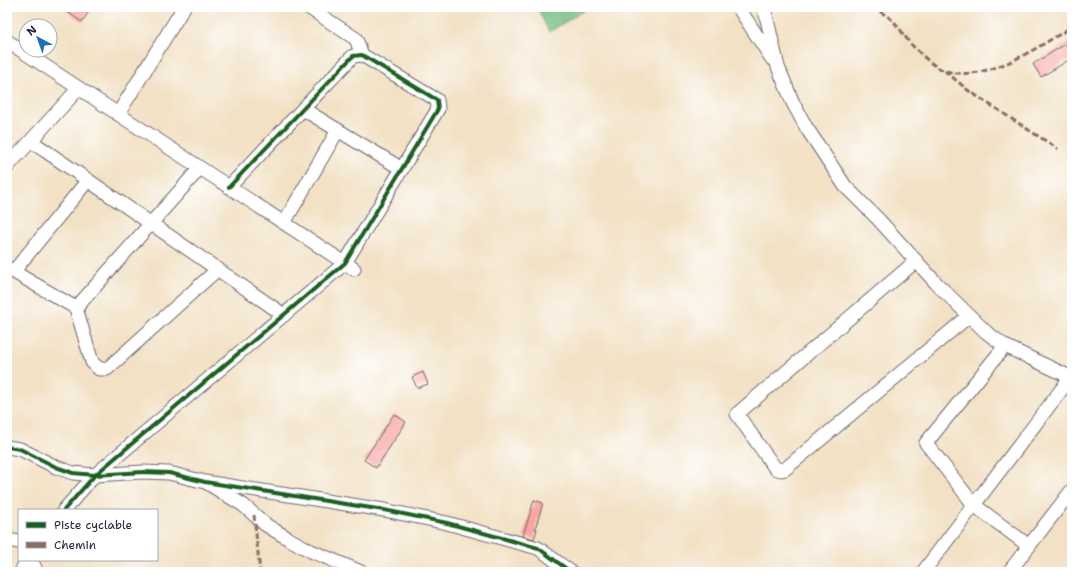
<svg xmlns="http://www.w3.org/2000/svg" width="1079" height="579" font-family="'Shantell Sans',sans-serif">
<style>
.forest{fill:#74be84;stroke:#4b7060}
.building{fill:#f9a4a2}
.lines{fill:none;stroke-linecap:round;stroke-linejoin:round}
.minor-casing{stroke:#6b656b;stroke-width:15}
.minor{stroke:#fff;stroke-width:13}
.quiet{stroke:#8d6e63;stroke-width:3;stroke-dasharray:6 3;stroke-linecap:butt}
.cycleway-casing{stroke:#fff;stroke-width:6}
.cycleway{stroke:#1b5e20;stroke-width:4}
</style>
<rect width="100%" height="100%" fill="#fff"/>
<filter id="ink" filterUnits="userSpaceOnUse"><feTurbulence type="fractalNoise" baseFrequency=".025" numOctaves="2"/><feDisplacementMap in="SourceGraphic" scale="8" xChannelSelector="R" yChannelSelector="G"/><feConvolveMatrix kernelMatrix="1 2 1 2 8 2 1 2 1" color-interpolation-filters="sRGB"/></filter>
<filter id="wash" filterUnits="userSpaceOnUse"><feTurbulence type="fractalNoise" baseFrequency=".012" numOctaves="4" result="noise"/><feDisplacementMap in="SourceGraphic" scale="16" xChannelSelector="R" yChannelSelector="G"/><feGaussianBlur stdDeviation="0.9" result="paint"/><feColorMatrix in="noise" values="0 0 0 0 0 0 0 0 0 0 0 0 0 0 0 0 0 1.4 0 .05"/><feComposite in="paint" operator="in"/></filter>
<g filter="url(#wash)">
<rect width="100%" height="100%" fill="#f2e1c4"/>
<path class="forest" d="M537,7H589L549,32Z"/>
<g id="blocks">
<g class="building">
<path d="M60,7H92L82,22Z"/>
<path d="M1072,40V58L1041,77L1033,64Z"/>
<path d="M423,372L428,384L417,388L412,377Z"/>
<path d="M394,414L406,422L376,468L364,460Z"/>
<path d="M534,500L543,503L535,529H537L534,539L523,536Z"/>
</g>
</g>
</g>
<g filter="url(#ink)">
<use href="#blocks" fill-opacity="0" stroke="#6b656b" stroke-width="1"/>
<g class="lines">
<g class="minor-casing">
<g id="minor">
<path d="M308,7L356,39L362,55"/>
<path d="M738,7L772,59"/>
<path d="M764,7L778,67L793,103L806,127L845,186L878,219L937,284L986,332L1005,346L1072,378"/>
<path d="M7,41L354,269"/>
<path d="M303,109L402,169"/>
<path d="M118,114L184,7"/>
<path d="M31,141L284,315"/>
<path d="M7,167L79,88"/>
<path d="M284,223L338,130"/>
<path d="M916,261L737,414L775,468L781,470L785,469L969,316"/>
<path d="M7,268L76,308L92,362L99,369H107L218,269"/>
<path d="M14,271L88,180"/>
<path d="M76,308L200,168"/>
<path d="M1005,346L926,443L974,505L1029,546"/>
<path d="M7,447L20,449L56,467L73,473L95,475L143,472L169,473L205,482L384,510L447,523L538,548L571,572"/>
<path d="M209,484L243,505L266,525L289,539L311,551L361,572"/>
<path d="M64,510L95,475L345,263L438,109L437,100L362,55L353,56L229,187"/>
<path d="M7,540L19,542"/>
<path d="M31,560L37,572"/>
<path d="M21,572L27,560"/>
<path d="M923,572L1071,377"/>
<path d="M1009,572L1072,490"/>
</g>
</g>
<use href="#minor" class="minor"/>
<g class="quiet">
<path d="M872,7C878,11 887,15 892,20C901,28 906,41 917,50C925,58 935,68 946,71C988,83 1037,47 1072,27"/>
<path d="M945,71L969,91L1058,149"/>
<path d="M254,515L260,572"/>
</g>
<g class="cycleway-casing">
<g id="cycleway">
<path d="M7,447L20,449L56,467L73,473L95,475L143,472L169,473L205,482L384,510L447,523L538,548L571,572"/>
<path d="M64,510L95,475L345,263L438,109L437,100L362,55L353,56L229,187"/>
</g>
</g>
<use href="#cycleway" class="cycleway"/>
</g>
</g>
<rect width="1079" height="579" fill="none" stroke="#fff" stroke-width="24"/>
<rect x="18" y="509" width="140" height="52" fill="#ffffff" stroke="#a7a7b1"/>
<rect x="26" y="522" width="20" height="6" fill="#1b5e20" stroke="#a7a7b1"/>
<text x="54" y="529" font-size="12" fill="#22223b">Piste cyclable</text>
<rect x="26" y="542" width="20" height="6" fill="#8d6e63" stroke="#a7a7b1"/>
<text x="54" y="549" font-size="12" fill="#22223b">Chemin</text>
<g transform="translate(38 38) rotate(319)"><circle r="19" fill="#ffffff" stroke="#a7a7b1"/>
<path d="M0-3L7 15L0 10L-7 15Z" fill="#1f6fb2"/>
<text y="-6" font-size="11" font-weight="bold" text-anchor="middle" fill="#22223b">N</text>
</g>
</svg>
